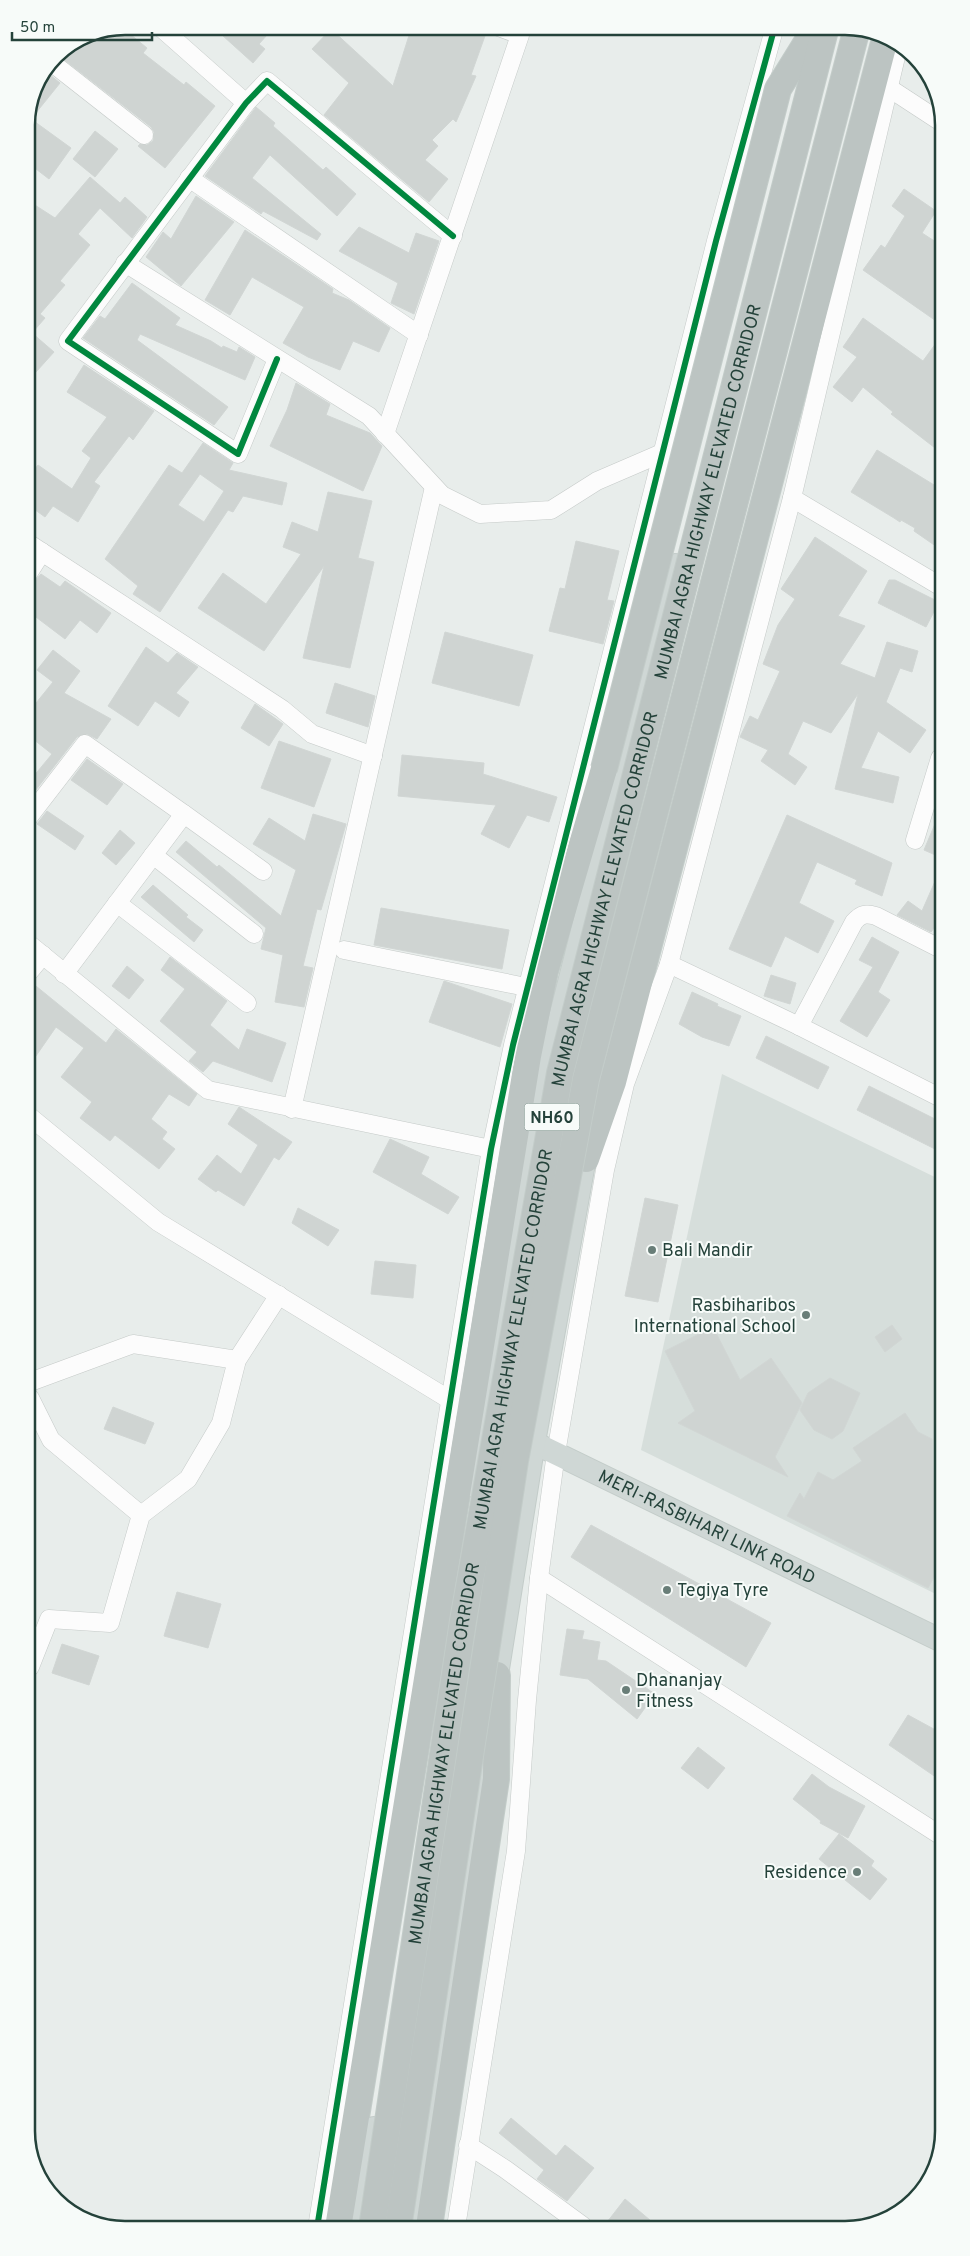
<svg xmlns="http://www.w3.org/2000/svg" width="970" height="2256" font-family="Overpass,sans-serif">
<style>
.built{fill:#d6dedb}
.building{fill:#cfd4d2;stroke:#d1d6d4;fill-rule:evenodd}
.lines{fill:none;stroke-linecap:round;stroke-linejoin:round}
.minor-casing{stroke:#c5cac8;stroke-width:19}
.major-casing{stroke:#c3ccc9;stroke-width:24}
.highway-casing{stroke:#c3ccc9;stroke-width:28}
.minor{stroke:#fcfcfc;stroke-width:18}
.major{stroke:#cfd7d5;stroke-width:22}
.highway{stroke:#bcc4c2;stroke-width:26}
.highway-bridge-casing{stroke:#c3ccc9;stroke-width:28;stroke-linecap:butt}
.highway-bridge{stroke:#bcc4c2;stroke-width:26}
.cycleway-casing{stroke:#f7fbf9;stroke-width:9}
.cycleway{stroke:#00873e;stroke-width:6}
.poi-dot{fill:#697e78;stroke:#f7fbf9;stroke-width:2}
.labels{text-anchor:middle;stroke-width:4;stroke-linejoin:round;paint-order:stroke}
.shield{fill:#f7fbf9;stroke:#637a73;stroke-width:1}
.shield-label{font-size:16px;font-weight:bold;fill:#24423a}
.street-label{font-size:18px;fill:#24423a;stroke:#f7fbf9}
.poi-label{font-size:18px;fill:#24423a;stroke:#f7fbf9;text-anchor:start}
.rim{fill:none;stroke:#24423a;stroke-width:2.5}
</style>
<rect width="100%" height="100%" fill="#e8edeb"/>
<path class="built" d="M722,1074L941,1180L942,1597L641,1450Z"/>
<g class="building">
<path d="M125,26H137L130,34L147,48L143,53L184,85L186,82L215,106L165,168L138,146L140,144L147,145L153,141L154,132L151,127L57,54L87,34Z"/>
<path d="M212,26H275L259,44L265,49L253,63Z"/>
<path d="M412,26H465L486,33L471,75L476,76L456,122L453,119L432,140L438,146L425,160L448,179L429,202L324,115L349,83L312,49L331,29L393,86Z"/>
<path d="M44,70L60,83L31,119L71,148L49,179L27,162L26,119L36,82Z"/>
<path d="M256,107L275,123L273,126L323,170L326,167L356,194L337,216L270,155L252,178L321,234L317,240L263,211L261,214L205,176Z"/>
<path d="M95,131L118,149L95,177L73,159Z"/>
<path d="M90,177L120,203L125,197L147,217L132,238L100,208L78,234L90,245L60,281L65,285L40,314L45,318L32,333L54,352L27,382V200L55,218Z"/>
<path d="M904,189L936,211L922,233L939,244V323L863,270L881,245L885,248L905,216L892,206Z"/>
<path d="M196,196L234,222L181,286L146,257L163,232L171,239Z"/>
<path d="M359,227L409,253L416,233L439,241L414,314L391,303L398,283L339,251Z"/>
<path d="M245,230L333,289L332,293L349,300L390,328L379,352L353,341L340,370L308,357L283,343L304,307L252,277L230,315L205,300Z"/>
<path d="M132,283L180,318L175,325L211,341L222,348L223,346L237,352L239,347L255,357L245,380L140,334L137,340L228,407L214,425L83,338L100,316L105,319Z"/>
<path d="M863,318L923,361L939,339V451L891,414L893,412L863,387L852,402L833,387L857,357L843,347Z"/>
<path d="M84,365L154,411L133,440L129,436L94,482L100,486L78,522L53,506L45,517L27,504V480L38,465L72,489L91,458L82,451L107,417L67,392Z"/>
<path d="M296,383L330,404L326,415L370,433L382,446L363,491L270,446L287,410Z"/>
<path d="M203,443L233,463L229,470L287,483L282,505L243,496L233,512L228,510L160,612L133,594L138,586L105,559L169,465L182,473ZM200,474L224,491L204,522L178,505Z"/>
<path d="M877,450L939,488L940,549L914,531L915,528L901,520L900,522L894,518L851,492Z"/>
<path d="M328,492L372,501L358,558L374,562L350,668L303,658L324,566L264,651L198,608L223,573L266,604L301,554L283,547L292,522L318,532Z"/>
<path d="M815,537L867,571L838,616L865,626L840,664L875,678L887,642L918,651L912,672L900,668L886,702L926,730L910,753L878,731L861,768L899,777L893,803L835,789L858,694L831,733L803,721L788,754L807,767L795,785L761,761L768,750L740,737L750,716L758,720L780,671L763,664L778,625L795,599L781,589Z"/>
<path d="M576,541L619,551L607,600L614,601L603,644L549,631L560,588L565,589Z"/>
<path d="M41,574L60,587L65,581L111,613L97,633L80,620L65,639L28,611V585L33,583Z"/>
<path d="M889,580H895L939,602L926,627L878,603Z"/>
<path d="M445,632L533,655L519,706L432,683Z"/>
<path d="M146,647L168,663L177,653L198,667L176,693L189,702L179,717L155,701L138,726L108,706Z"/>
<path d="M53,650L80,671L64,693L111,719L97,739L87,734L77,737L28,800V783L52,754L28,735V713L53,682L37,670Z"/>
<path d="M335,683L375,696L368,727L326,713Z"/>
<path d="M255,704L283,724L269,746L241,728Z"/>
<path d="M279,741L331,759L314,807L261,788Z"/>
<path d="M402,755L484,763L483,774L557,797L549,822L527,815L509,848L481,834L496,805L398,796Z"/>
<path d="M87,759L123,784L107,805L71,780Z"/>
<path d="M47,811L84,836L75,850L37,824Z"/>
<path d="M940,812V857L924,850Z"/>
<path d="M313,814L346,824L321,910L317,909L303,966L313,968L304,1007L275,1002L283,955L261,949L266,928L176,852L186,841L217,867L219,865L281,916L296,870L253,844L269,818L305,841Z"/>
<path d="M787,815L892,863L882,896L855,884L857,880L817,862L799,903L834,921L818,953L785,936L771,967L729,949Z"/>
<path d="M120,830L135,843L116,865L102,853Z"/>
<path d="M940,870L941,919L931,932L897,915L908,901L922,911Z"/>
<path d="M153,885L188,915L186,917L203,930L194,942L141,897Z"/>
<path d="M381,908L509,930L502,969L374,945Z"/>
<path d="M872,937L899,952L878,992L890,1000L867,1037L840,1021L873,967L859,960Z"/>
<path d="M170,957L227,1001L210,1025L239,1050L247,1029L286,1043L272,1082L213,1061L203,1072L189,1061L197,1052L160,1021L185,989L161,970Z"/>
<path d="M127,966L144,980L129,999L112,986Z"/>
<path d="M771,975L796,983L790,1004L764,996Z"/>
<path d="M444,981L512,1004L500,1047L429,1022Z"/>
<path d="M29,982H31L106,1043L116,1029L197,1094L189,1106L169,1094L151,1119L167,1132L162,1139L175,1149L159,1169L115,1135L110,1141L80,1118L92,1102L61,1077L84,1048L56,1027L29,1066Z"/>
<path d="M692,992L718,1004L717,1006L741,1016L729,1046L702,1037L679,1024Z"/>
<path d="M766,1036L829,1067L818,1089L756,1058Z"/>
<path d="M869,1086L941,1122V1152L857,1110Z"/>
<path d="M239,1107L292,1142L279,1160L274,1157L244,1206L218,1190L216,1192L198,1179L217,1155L241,1174L258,1145L228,1124Z"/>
<path d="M390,1139L429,1157L421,1174L459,1197L448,1214L373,1172Z"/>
<path d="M645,1198L678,1205L658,1302L625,1296Z"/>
<path d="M298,1208L339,1230L328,1246L292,1223Z"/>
<path d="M375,1261L416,1265L413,1298L371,1294Z"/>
<path d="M892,1325L902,1339L885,1352L875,1337Z"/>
<path d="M713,1327L740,1380L771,1358L802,1403L775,1457L788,1477L678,1423L695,1411L665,1351Z"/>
<path d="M830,1378L860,1393L843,1431L832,1439L814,1430L800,1410L808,1393Z"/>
<path d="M113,1407L154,1423L145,1444L104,1429Z"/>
<path d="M905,1413L918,1432L932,1439L936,1573L928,1588L787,1516L800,1493L804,1499L818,1472L833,1480L862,1461L853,1448Z"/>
<path d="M591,1525L771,1623L746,1667L571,1557Z"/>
<path d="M177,1592L221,1604L208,1648L164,1636Z"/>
<path d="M567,1629L584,1631L582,1639L600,1642L597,1660L606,1661L655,1694L637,1719L588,1679L560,1675Z"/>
<path d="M62,1644L99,1656L89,1685L52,1673Z"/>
<path d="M908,1715L943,1734V1782L889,1745Z"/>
<path d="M698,1747L725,1768L708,1789L681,1768Z"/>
<path d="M812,1774L829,1787L865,1806L848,1838L820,1823L821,1821L793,1799Z"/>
<path d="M839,1834L874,1861L871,1866L887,1879L870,1900L819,1859Z"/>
<path d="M511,2118L556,2156L565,2145L594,2168L567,2201L537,2179L544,2170L499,2133Z"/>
<path d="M625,2199L657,2226H604Z"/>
</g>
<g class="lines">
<g class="minor-casing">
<g id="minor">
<path d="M159,26L246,103"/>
<path d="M51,62L144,135"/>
<path d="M889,88L938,120"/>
<path d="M189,178L419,335"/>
<path d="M125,263L369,416L442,495L480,514L551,510L597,481L662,453"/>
<path d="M277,359L238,454L68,341L246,103L267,81L453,236"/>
<path d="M385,434L520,35L496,26"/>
<path d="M792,498L940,586"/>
<path d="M28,543L282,709L312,734L373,756"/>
<path d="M28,574L42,552"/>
<path d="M184,814L263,871"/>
<path d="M28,818L85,744L184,814L64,974"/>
<path d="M915,840L940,758"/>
<path d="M153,855L254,934"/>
<path d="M117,903L247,1003"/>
<path d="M29,944L208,1090L491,1149"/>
<path d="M344,950L526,987"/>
<path d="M669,964L799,1026L941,1098"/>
<path d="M29,972L43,955"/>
<path d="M799,1026L854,922C861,914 866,913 876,916L941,949"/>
<path d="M292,1109L434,487"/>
<path d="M29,1116L158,1222L460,1406"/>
<path d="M30,1382L133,1344L237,1360"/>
<path d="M30,1398L51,1440L141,1515"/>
<path d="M539,1578L943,1837"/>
<path d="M30,1667L49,1619L110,1623L141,1515L188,1479L221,1423L237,1360L279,1295"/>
<path d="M468,2145L505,2169L583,2226"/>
<path d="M456,2227L516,1851L527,1700L539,1578L556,1453L605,1170L625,1084L669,964L792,498L899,44"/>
<path d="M317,2228L469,1284L491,1149L513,1045L716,241L775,26"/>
</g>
</g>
<g class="major-casing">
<g id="major">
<path id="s1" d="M520,1436L942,1641"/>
<path d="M474,1486L546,1073L675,565"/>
<path d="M494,1694L534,1442L588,1141"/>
<path d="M358,2228L374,2128"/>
<path d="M415,2228L488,1740"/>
</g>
</g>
<g class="highway-casing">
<g id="highway">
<path d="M586,1159L613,1082L885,39"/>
<path d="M429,2227L496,1779L497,1675"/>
<path d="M338,2228L528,1056L545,971L604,769"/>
</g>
</g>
<use href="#minor" class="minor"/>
<use href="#major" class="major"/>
<use href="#highway" class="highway"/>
<g class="highway-bridge-casing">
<g id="highway-bridge">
<path d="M604,769L778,89L817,26"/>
<path id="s2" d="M372,2228L463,1621L560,1073L826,26"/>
<path d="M398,2228L515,1461L586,1079L857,28"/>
</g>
</g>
<use href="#highway-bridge" class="highway-bridge"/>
<g class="cycleway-casing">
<g id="cycleway">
<path d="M277,359L238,454L68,341L246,103L267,81L453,236"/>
<path d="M317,2228L469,1284L491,1149L513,1045L716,241L775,26"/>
</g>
</g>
<use href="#cycleway" class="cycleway"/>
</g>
<g class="poi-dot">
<circle cx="652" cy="1250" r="5"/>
<circle cx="806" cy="1315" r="5"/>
<circle cx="667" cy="1590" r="5"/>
<circle cx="626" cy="1690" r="5"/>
<circle cx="857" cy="1872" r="5"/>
</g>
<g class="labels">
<rect class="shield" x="524.5" y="1103.5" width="55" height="27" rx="4"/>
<g class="shield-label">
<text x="552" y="1123">NH60</text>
</g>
<g class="street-label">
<text dy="6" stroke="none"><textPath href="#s2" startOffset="1770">MUMBAI AGRA HIGHWAY ELEVATED CORRIDOR</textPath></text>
<text dy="6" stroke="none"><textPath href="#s2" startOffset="1350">MUMBAI AGRA HIGHWAY ELEVATED CORRIDOR</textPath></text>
<text dy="6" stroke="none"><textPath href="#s2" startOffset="900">MUMBAI AGRA HIGHWAY ELEVATED CORRIDOR</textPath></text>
<text dy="6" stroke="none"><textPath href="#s1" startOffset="208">MERI-RASBIHARI LINK ROAD</textPath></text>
<text dy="6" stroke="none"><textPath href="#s2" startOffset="480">MUMBAI AGRA HIGHWAY ELEVATED CORRIDOR</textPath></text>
</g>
<g class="poi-label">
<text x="662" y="1256">Bali Mandir</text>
<text x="796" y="1311" text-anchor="end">Rasbiharibos<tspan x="796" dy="21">International School</tspan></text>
<text x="677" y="1596">Tegiya Tyre</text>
<text x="636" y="1686">Dhananjay<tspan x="636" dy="21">Fitness</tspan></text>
<text x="847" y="1878" text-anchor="end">Residence</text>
</g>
</g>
<path d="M0 0H970V2256H0ZM125 35H845A90 90 0 0 1 935 125V2131A90 90 0 0 1 845 2221H125A90 90 0 0 1 35 2131V125A90 90 0 0 1 125 35Z" fill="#f7fbf9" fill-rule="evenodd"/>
<path class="rim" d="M125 35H845A90 90 0 0 1 935 125V2131A90 90 0 0 1 845 2221H125A90 90 0 0 1 35 2131V125A90 90 0 0 1 125 35Z"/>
<path d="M12 32v8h140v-8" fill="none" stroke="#24423a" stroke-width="2.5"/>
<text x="20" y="32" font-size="15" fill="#24423a" stroke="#f7fbf9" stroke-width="4" paint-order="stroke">50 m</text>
</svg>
